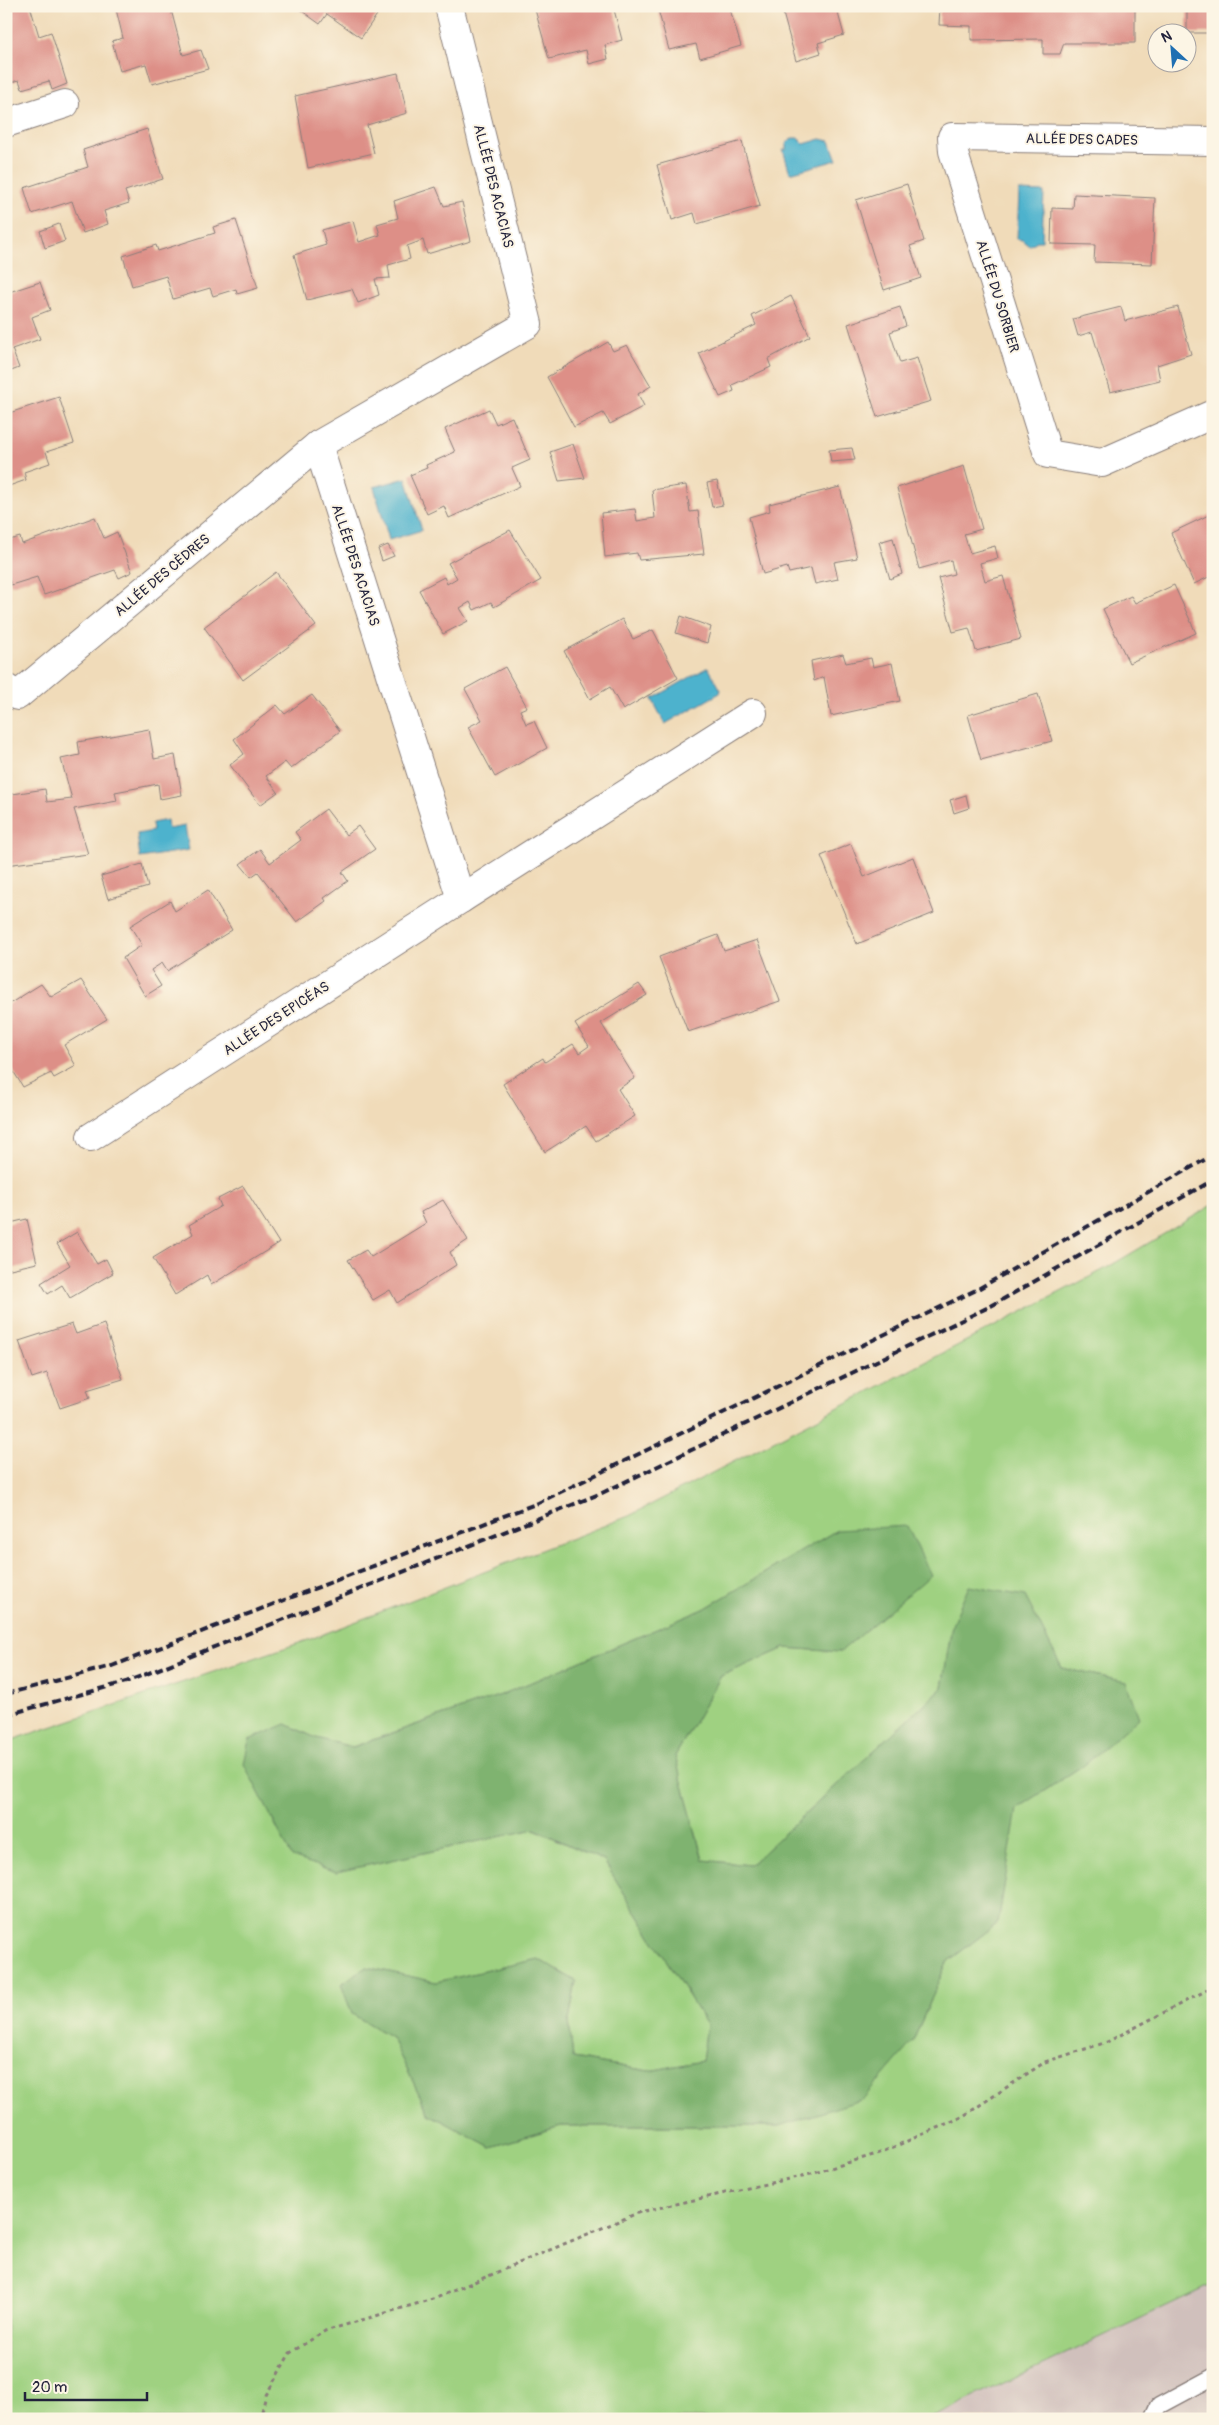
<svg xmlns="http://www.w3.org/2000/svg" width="1219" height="2425" font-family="Pangolin,sans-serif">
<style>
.industrial{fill:#d0c0bc}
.green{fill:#9fd181;stroke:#607a5e;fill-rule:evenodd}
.forest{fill:#7fb36f;stroke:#506a55}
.water{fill:#4eb2cd;stroke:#386a84}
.building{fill:#dd8f87}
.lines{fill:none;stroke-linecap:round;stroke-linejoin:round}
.service-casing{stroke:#897e7a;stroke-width:19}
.minor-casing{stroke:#897e7a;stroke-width:30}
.path{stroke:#897e7a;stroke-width:3;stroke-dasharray:4 4;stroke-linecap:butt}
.service{stroke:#fff;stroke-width:16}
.minor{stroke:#fff;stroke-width:28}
.rail{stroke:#22223b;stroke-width:4;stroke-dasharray:8 4;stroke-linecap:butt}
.labels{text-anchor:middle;stroke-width:4;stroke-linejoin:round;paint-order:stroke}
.street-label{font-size:14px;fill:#22223b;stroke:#fcf5e5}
</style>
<rect width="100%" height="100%" fill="#fcf5e5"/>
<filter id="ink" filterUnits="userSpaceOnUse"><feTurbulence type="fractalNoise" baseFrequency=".02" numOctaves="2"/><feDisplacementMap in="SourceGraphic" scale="10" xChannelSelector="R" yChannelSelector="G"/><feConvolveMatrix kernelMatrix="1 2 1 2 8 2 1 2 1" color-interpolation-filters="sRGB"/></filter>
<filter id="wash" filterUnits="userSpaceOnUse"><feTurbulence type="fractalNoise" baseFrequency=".0096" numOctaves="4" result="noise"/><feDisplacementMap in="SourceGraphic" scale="20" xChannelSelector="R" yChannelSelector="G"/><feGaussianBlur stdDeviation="1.12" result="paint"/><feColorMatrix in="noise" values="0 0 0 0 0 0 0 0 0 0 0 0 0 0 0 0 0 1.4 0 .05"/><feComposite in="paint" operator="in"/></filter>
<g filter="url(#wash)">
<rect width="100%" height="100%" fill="#f0dbb9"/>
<path class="industrial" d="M1213,2284V2419H928Z"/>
<path class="green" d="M1213,1205V2284L928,2419H6V1742L308,1640L629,1516L1103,1270ZM837,1530L840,1652L785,1648L721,1676L675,1756L703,1860L750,1865L942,1688L952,1625L1025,1597L1062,1668L1126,1682L1088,1762L1016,1809L998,1923L947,1962L913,2041L780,2126H561L491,2147L429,2114L391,2037L352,2014L366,1967L436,1982L538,1959L576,1981L569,2021L573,2058L649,2071L702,2061L707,2025L604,1861L534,1829L336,1872L286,1724L316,1738L352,1747L501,1695L704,1609Z"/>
<path class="forest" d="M907,1526L931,1575L840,1652L785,1648L721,1676L675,1756L703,1860L750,1865L942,1688L952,1625L969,1586L1025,1596L1062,1668L1126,1682L1139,1718L1088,1762L1017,1809L998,1923L947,1962L913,2041L863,2099L780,2126H561L491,2147L429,2114L391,2037L352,2014L341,1984L366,1967L436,1982L538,1959L576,1981L569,2021L573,2058L649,2071L702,2061L707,2025L604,1861L535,1829L336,1872L292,1857L244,1764L249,1740L286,1724L316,1738L353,1747L501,1695L704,1609L837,1530Z"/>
<g class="water">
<path d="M792,138H798L804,144L821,139L830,141L837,160L790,173L783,150H786V144Z"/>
<path d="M1019,191L1044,192L1042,241H1037L1029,246L1022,240L1017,239Z"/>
<path d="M406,478L422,530L389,540L374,487Z"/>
<path d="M708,667L721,690L720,693L665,724L652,699Z"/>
<path d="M167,820L168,829L185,826L189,850L140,858L137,834L153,831L152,823Z"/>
</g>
<g id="blocks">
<g class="building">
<path d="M19,6H30L39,36L51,32L67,84L52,90L49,81L22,89L19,80L6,84V10Z"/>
<path d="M126,6H170L183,55L201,50L208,69L152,84L146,64L120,71L112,41L123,38L116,9Z"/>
<path d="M295,6H383L361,38L327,14L320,24Z"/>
<path d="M534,6H613L622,40L605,45L608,59L589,64L586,50L549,59Z"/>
<path d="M657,6H729L741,46L700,58L696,44L669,50Z"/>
<path d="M781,6H836L844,35L818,43L821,53L796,61Z"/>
<path d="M940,6H1135V43H1064L1060,54H1043V39L971,40V26L939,25Z"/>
<rect x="1187" y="6" width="26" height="27"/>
<path d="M398,73L407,113L367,125L374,153L308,168L295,96Z"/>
<path d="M147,129L163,179L125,191L129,203L104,211L108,224L83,233L72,201L32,214L24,188L88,167L83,150Z"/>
<path d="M742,141L760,206L697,224L694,213L672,220L657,165Z"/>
<path d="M907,184L924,241L910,246L921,278L884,290L856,200Z"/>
<path d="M436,187L444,206L462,202L471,241L427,254L423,240L407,246L410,259L388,265L390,278L375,279L379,295L358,303L352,289L307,300L294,255L326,245L322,230L353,221L359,242L380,235L377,224L398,218L394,201Z"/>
<path d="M1074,194L1155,198L1152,264L1094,262L1095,245L1051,244L1052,208L1073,209Z"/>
<path d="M236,220L258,288L237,294L236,289L213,296L210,288L173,299L166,276L132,286L123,256L156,245L158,251L215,233L213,227Z"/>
<path d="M59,224L65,241L45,248L40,231Z"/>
<path d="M40,282L50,310L32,317L40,339L12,349L19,368L6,373V293Z"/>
<path d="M791,296L810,336L768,359L771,367L732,385L734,391L720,397L699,353L756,325L752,316Z"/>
<path d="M900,307L906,326L890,332L900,363L917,358L931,401L877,417L848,324Z"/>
<path d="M1121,307L1125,321L1178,307L1191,354L1157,365L1160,380L1110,392L1092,332L1078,336L1073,319Z"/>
<path d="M608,342L613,351L627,345L651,386L638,394L644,406L610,424L603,413L574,427L547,377Z"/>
<path d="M59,397L74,443L46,452L50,463L24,472L26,480L6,487V414Z"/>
<path d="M489,409L496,424L512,417L530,460L512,468L520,486L449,518L444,506L427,514L410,475L427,468L426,465L455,452L445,429Z"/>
<path d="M573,444L585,478L559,481L550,452Z"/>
<path d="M852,448L855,460L831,462L829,450Z"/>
<path d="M964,466L982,529L964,534L970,553L995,546L998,558L980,563L985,581L1003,576L1021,639L976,651L969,628L953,632L938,578L954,574L951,560L919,569L897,488Z"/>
<path d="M717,481L723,505L712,507L707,483Z"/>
<path d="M686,485L690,512L698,511L704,554L639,560L637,553L605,557L601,513L635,509L637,521L655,518L652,490Z"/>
<path d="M840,487L857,558L834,562L838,579L815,584L811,568L789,573L787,567L763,574L749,517L770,511L769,504Z"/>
<path d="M1213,513V575L1194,584L1171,533Z"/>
<path d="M95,517L104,538L117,532L132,572L119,578L115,570L44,595L37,577L11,585L6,573V541L20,537L22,544Z"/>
<path d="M510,530L541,580L494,607L491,602L474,610L470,602L460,608L468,621L443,634L419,590L444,577L447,584L457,578L448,563Z"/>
<path d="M893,538L902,574L890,579L879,542Z"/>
<path d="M388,545L394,556L382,561L378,549Z"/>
<path d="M276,572L316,626L243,680L204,627Z"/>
<path d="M1174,585L1196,633L1129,663L1103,609L1131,596L1135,603Z"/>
<path d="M681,616L711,627L707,643L676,633Z"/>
<path d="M622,619L633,639L653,630L678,678L623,710L610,687L590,699L564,651Z"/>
<path d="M843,654L846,663L871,658L873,667L892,663L900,701L831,716L824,677L814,681L811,661Z"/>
<path d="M505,667L527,707L520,710L526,724L534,721L547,748L495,777L468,727L482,720L465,689Z"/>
<path d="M1038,694L1052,741L981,760L968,715Z"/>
<path d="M312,695L340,731L291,769L285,762L266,776L278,792L260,805L230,765L244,754L234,739L277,705L285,714Z"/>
<path d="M149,729L154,759L175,755L182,795L160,799L158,784L115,792L117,801L74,809L88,854L6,865V795L45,789L47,802L72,799L61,759L80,755L78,742Z"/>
<path d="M966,795L969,808L954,813L950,800Z"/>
<path d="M326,809L346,835L358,826L375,849L342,872L348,881L324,898L326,901L297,922L258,872L251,877L240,864L260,849L270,863L301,840L295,832Z"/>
<path d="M851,844L864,877L913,857L934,913L857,944L821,856Z"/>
<path d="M142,864L148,887L108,899L101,876Z"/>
<path d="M208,890L232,930L167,971L162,963L151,970L161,986L145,996L123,958L142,945L130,926L170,901L175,911Z"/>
<path d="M718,935L724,951L757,940L780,1001L688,1032L659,957Z"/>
<path d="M81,980L107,1019L64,1045L76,1066L54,1078L51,1073L23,1087L6,1059V1006L41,984L51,997Z"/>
<path d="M639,984L647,995L601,1023L635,1078L618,1089L635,1116L596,1141L586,1126L545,1152L503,1084L543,1058L545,1062L573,1044L579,1053L589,1046L575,1024Z"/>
<path d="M243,1186L279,1243L211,1285L207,1275L175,1295L153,1258L193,1234L189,1225L221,1206L218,1199Z"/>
<path d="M443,1200L468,1240L450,1252L456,1265L397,1303L390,1290L373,1300L348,1260L366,1250L371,1257L426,1223L421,1212Z"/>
<path d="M27,1219L37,1263L6,1270V1224Z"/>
<path d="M77,1232L97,1264L106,1259L113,1273L70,1298L62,1285L48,1294L41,1283L70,1265L57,1244Z"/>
<path d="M72,1324L76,1334L104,1324L123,1379L87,1390L90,1398L60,1408L47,1373L32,1378L19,1341Z"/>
</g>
</g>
</g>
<g filter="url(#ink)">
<use href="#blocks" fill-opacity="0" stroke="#897e7a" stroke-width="1"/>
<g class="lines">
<g class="service-casing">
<path id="service" d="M1153,2419L1159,2406L1213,2377"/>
</g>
<g class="minor-casing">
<g id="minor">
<path d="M449,6L528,324L318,445L461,899L753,713"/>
<path d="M6,123L65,104"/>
<path d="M1213,141L952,137L953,151L1048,454L1102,463L1213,414"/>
<path d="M6,688L17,696L318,445"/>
<path d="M91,1137L461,899"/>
</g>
</g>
<path class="path" d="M260,2419L266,2395L290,2353L325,2331L436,2298L640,2212L811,2174L880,2153L962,2117L1045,2062L1107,2042L1213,1987"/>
<use href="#service" class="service"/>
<use href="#minor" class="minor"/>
<g class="rail">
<path d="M6,1694L112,1666L538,1503L978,1289L1213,1155"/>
<path d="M6,1715L126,1682L602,1493L991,1306L1213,1180"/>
</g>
</g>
</g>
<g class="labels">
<g class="street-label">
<text transform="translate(1082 139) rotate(1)" y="5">ALLÉE DES CADES</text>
<text transform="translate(494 186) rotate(76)" y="5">ALLÉE DES ACACIAS</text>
<text transform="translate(998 296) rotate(73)" y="5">ALLÉE DU SORBIER</text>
<text transform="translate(356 565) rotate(72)" y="5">ALLÉE DES ACACIAS</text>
<text transform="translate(162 575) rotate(-40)" y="5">ALLÉE DES CÈDRES</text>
<text transform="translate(276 1018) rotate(-33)" y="5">ALLÉE DES EPICÉAS</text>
</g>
</g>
<rect width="1219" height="2425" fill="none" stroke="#fcf5e5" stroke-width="25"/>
<g transform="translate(1172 48) rotate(334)"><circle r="24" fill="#fcf5e5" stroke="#a5a1a1"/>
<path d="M0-4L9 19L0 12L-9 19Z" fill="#1f6fb2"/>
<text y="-8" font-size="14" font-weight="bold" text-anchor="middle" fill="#22223b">N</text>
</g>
<path d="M25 2392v8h122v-8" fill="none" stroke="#22223b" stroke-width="2.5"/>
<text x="32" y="2392" font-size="15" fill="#22223b" stroke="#fcf5e5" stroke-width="4" paint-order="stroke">20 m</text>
</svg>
